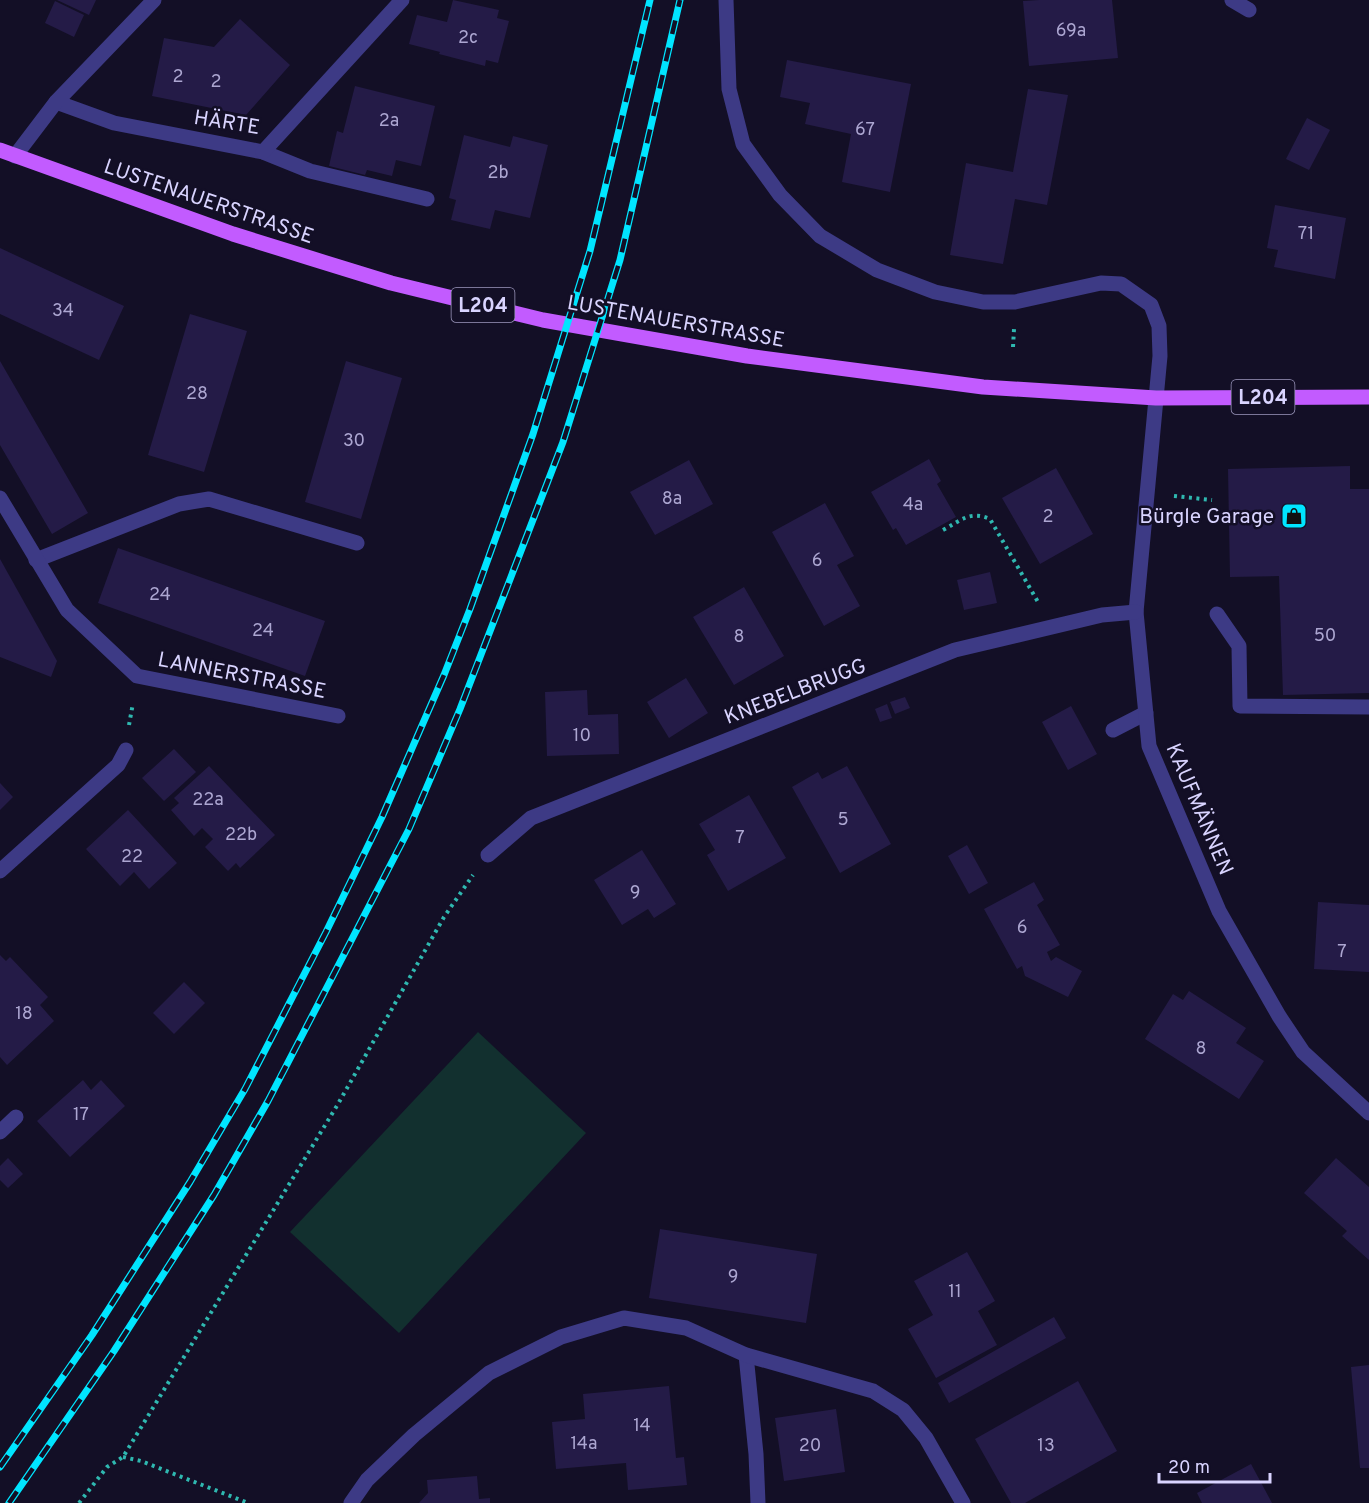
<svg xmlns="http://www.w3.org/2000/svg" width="1369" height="1503" font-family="Overpass,sans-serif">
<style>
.green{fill:#12302f}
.building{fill:#241b47}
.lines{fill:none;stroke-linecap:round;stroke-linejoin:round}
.path{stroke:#2fb8b0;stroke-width:4;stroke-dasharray:3 4.5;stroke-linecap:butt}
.service{stroke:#3d3a85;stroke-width:15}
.minor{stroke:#3d3a85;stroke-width:15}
.primary{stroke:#c25bff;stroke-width:15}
.rail-casing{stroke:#00e5ff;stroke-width:7}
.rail{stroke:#130f26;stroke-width:4.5;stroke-dasharray:14;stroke-linecap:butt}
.labels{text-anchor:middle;stroke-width:5;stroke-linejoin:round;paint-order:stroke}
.number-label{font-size:18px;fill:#aca6d1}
.shield{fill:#130f26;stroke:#9e99be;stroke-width:1.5}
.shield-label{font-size:20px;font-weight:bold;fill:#d9d4ff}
.street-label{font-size:21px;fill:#d9d4ff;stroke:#130f26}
.poi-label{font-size:21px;fill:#d9d4ff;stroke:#130f26;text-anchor:end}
</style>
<rect width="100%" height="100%" fill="#130f26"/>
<path class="green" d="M478,1032L586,1133L399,1333L290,1232Z"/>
<g class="building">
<path d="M57,0H96L89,15Z"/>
<path d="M453,0L499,10L497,18L509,21L498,63L486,60L485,66L439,54L440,52L409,44L417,15L447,22Z"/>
<path d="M1039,0H1112L1118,58L1029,66L1023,1Z"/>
<path d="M55,1L84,15L74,37L45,23Z"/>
<path d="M240,19L290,65L246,115L152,96L164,38L214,47Z"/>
<path d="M787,60L911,84L890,192L842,182L851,134L805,124L810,103L780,97Z"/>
<path d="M355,86L435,106L421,166L396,160L392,176L367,170L365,175L329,166L337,131L343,133Z"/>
<path d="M1028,89L1068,95L1047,205L1015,199L1003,264L950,255L966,163L1013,172Z"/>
<path d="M1307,118L1330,130L1309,170L1286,159Z"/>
<path d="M464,135L510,147L513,136L548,145L530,218L495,210L490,229L451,220L456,200L449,198Z"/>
<path d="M1275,205L1346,218L1335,279L1274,267L1278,250L1267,248Z"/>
<path d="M0,248L124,306L99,360L0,314Z"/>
<path d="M190,314L247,331L204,472L148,455Z"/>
<path d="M0,361L88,513L52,534L0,445Z"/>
<path d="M346,361L402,378L361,519L305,502Z"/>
<path d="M929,459L941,481L937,484L956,517L906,545L896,528L893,530L871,492Z"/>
<path d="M689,460L713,504L655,535L630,492Z"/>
<path d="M1350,466V489H1369V693L1283,695L1279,576L1230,577L1228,469Z"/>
<path d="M1056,468L1093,534L1040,564L1002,498Z"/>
<path d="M825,503L854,556L837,565L860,606L824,626L772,532Z"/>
<path d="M118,548L325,621L305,676L98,603Z"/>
<path d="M0,559L57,661L51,677L0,657Z"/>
<path d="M990,572L997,603L964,610L957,580Z"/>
<path d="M744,587L784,656L734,685L693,617Z"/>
<path d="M686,678L708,713L669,738L647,702Z"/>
<path d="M587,690L588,715L618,714L619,754L547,756L545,692Z"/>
<path d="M905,697L910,708L895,714L890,702Z"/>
<path d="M887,704L892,718L880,722L875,709Z"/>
<path d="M1071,706L1097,754L1068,770L1042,722Z"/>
<path d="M174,749L196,772L164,801L142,778Z"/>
<path d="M209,766L275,835L240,868L236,863L228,871L205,847L213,839L202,828L194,836L171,810L179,803L174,798Z"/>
<path d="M847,766L891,844L840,873L792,787L818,772L822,779Z"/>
<path d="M0,783L13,797L0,810Z"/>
<path d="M749,795L786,858L728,891L707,855L715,850L699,824Z"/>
<path d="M128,810L177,863L149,889L134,872L120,886L86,849Z"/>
<path d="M967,845L988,883L969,894L948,856Z"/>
<path d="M642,850L676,904L654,918L648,909L622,925L594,880Z"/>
<path d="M1034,882L1044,900L1037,905L1060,945L1047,952L1051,961L1056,957L1082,971L1068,997L1025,976L1022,966L1017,969L984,909Z"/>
<path d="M1318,902L1369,905V972L1314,969Z"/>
<path d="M0,955L6,961L10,957L48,997L40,1005L54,1021L7,1065L0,1057Z"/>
<path d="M184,982L205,1003L174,1034L153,1013Z"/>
<path d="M1189,991L1246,1028L1236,1043L1264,1061L1239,1099L1145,1039L1173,994L1183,1000Z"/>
<path d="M83,1080L91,1090L101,1080L125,1106L70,1157L37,1121Z"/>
<path d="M8,1158L23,1174L8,1188L0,1180V1166Z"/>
<path d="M1336,1158L1369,1187V1260L1342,1236L1347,1231L1304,1193Z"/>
<path d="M660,1229L817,1254L806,1323L649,1298Z"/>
<path d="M967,1252L995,1301L978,1311L997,1345L936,1378L908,1329L933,1315L914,1281Z"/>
<path d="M1054,1317L1066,1338L949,1403L938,1383Z"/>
<path d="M1369,1365V1468H1360L1351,1367Z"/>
<path d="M1078,1381L1117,1451L1025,1503H1011L975,1439Z"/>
<path d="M669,1386L676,1458L684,1457L687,1485L628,1490L626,1463L556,1469L552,1422L585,1419L583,1394Z"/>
<path d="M836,1409L845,1472L784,1481L775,1418Z"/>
<path d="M1251,1464L1272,1503H1202L1197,1493Z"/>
<path d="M477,1476L479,1499L490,1498V1503H419L428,1493L427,1480Z"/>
</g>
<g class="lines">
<g class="path">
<path d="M1013,347L1014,329"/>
<path d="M1174,496L1212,500"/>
<path d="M943,530C960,521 970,510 990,519L1038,602"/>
<path d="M129,725L133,703"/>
<path d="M123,1457L141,1461L248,1503"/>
<path d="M79,1503L107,1467L123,1457L338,1104L444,917L473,875"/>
</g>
<g class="service">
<path d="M1232,0L1249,10"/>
<path d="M56,102L114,123L263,152L310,171L427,199"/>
<path d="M263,152L402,0"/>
<path d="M36,560L179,504L209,499L357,543"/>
<path d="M1217,614L1239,646L1240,706L1369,707"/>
<path d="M1113,730L1146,713"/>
</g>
<g class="minor">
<path d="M726,0L729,89L743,144L780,195L820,236L877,270L935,292L983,302H1015L1101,283L1121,284L1151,305L1159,326L1160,356L1136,612L1149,746L1219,911L1279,1016L1303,1052L1369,1113"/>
<path d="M15,156L56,102L154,0"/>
<path d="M0,498L67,610L137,676L338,716"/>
<path d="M488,855L531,818L955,650L1102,615L1136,612"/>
<path d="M0,871L118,765L126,750"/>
<path d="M0,1132L16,1117"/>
<path d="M746,1355L756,1454L758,1503"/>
<path d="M351,1503L367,1480L414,1435L489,1373L561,1337L624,1318L686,1328L746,1355L873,1391L903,1410L926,1438L963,1503"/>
</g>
<path class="primary" d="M0,150L233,234L310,258L391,283L543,320L747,356L983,387L1156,398L1369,397"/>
<g class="rail-casing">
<g id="rail">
<path d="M0,1467L92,1335L190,1182L245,1089L326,932L382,817L444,675L470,609L533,434L590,251L650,0"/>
<path d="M9,1503L114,1351L214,1195L268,1101L409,829L460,709L563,442L620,260L680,0"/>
</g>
</g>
<use href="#rail" class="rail"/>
</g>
<defs>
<g id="shop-square" transform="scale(1.35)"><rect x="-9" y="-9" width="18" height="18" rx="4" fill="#00e5ff" stroke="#130f26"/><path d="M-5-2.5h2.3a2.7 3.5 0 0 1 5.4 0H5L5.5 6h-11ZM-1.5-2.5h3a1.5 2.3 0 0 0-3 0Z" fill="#111"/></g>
</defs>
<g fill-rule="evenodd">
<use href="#shop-square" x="1294" y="516"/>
</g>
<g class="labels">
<g class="number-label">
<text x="1071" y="36">69a</text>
<text x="468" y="43">2c</text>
<text x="178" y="82">2</text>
<text x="216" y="87">2</text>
<text x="389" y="126">2a</text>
<text x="865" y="135">67</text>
<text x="498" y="178">2b</text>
<text x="1306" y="239">71</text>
<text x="63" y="316">34</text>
<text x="197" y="399">28</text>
<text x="354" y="446">30</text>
<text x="672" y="504">8a</text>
<text x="913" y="510">4a</text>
<text x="1048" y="522">2</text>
<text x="817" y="566">6</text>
<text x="160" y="600">24</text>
<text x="263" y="636">24</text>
<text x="1325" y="641">50</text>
<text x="739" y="642">8</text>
<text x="582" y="741">10</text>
<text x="208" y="805">22a</text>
<text x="843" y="825">5</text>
<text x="241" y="840">22b</text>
<text x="740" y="843">7</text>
<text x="132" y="862">22</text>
<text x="635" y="898">9</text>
<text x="1022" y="933">6</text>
<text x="1342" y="957">7</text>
<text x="24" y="1019">18</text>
<text x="1201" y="1054">8</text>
<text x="81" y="1120">17</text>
<text x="733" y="1282">9</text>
<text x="955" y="1297">11</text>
<text x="642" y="1431">14</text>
<text x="584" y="1449">14a</text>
<text x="810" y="1451">20</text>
<text x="1046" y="1451">13</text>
</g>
<g class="shield">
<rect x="451.5" y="288" width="63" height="34" rx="4.5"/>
<rect x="1231.5" y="380" width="63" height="34" rx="4.5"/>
</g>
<g class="shield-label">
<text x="483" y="312">L204</text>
<text x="1263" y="404">L204</text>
</g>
<g class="street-label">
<text transform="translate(227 122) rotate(9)" y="7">HÄRTE</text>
<text transform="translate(209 201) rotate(19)" y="7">LUSTENAUERSTRASSE</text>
<text transform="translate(676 321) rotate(10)" y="7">LUSTENAUERSTRASSE</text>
<text transform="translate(242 675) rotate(11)" y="7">LANNERSTRASSE</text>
<text transform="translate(795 691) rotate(-21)" y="7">KNEBELBRUGG</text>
<text transform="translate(1200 809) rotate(67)" y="7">KAUFMÄNNEN</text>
</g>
<g class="poi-label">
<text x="1274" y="523">Bürgle Garage</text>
</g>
</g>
<path d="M1159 1473v9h111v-9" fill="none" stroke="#d9d4ff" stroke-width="3"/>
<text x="1168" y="1473" font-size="18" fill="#d9d4ff" stroke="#130f26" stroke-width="4.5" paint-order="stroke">20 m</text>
</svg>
